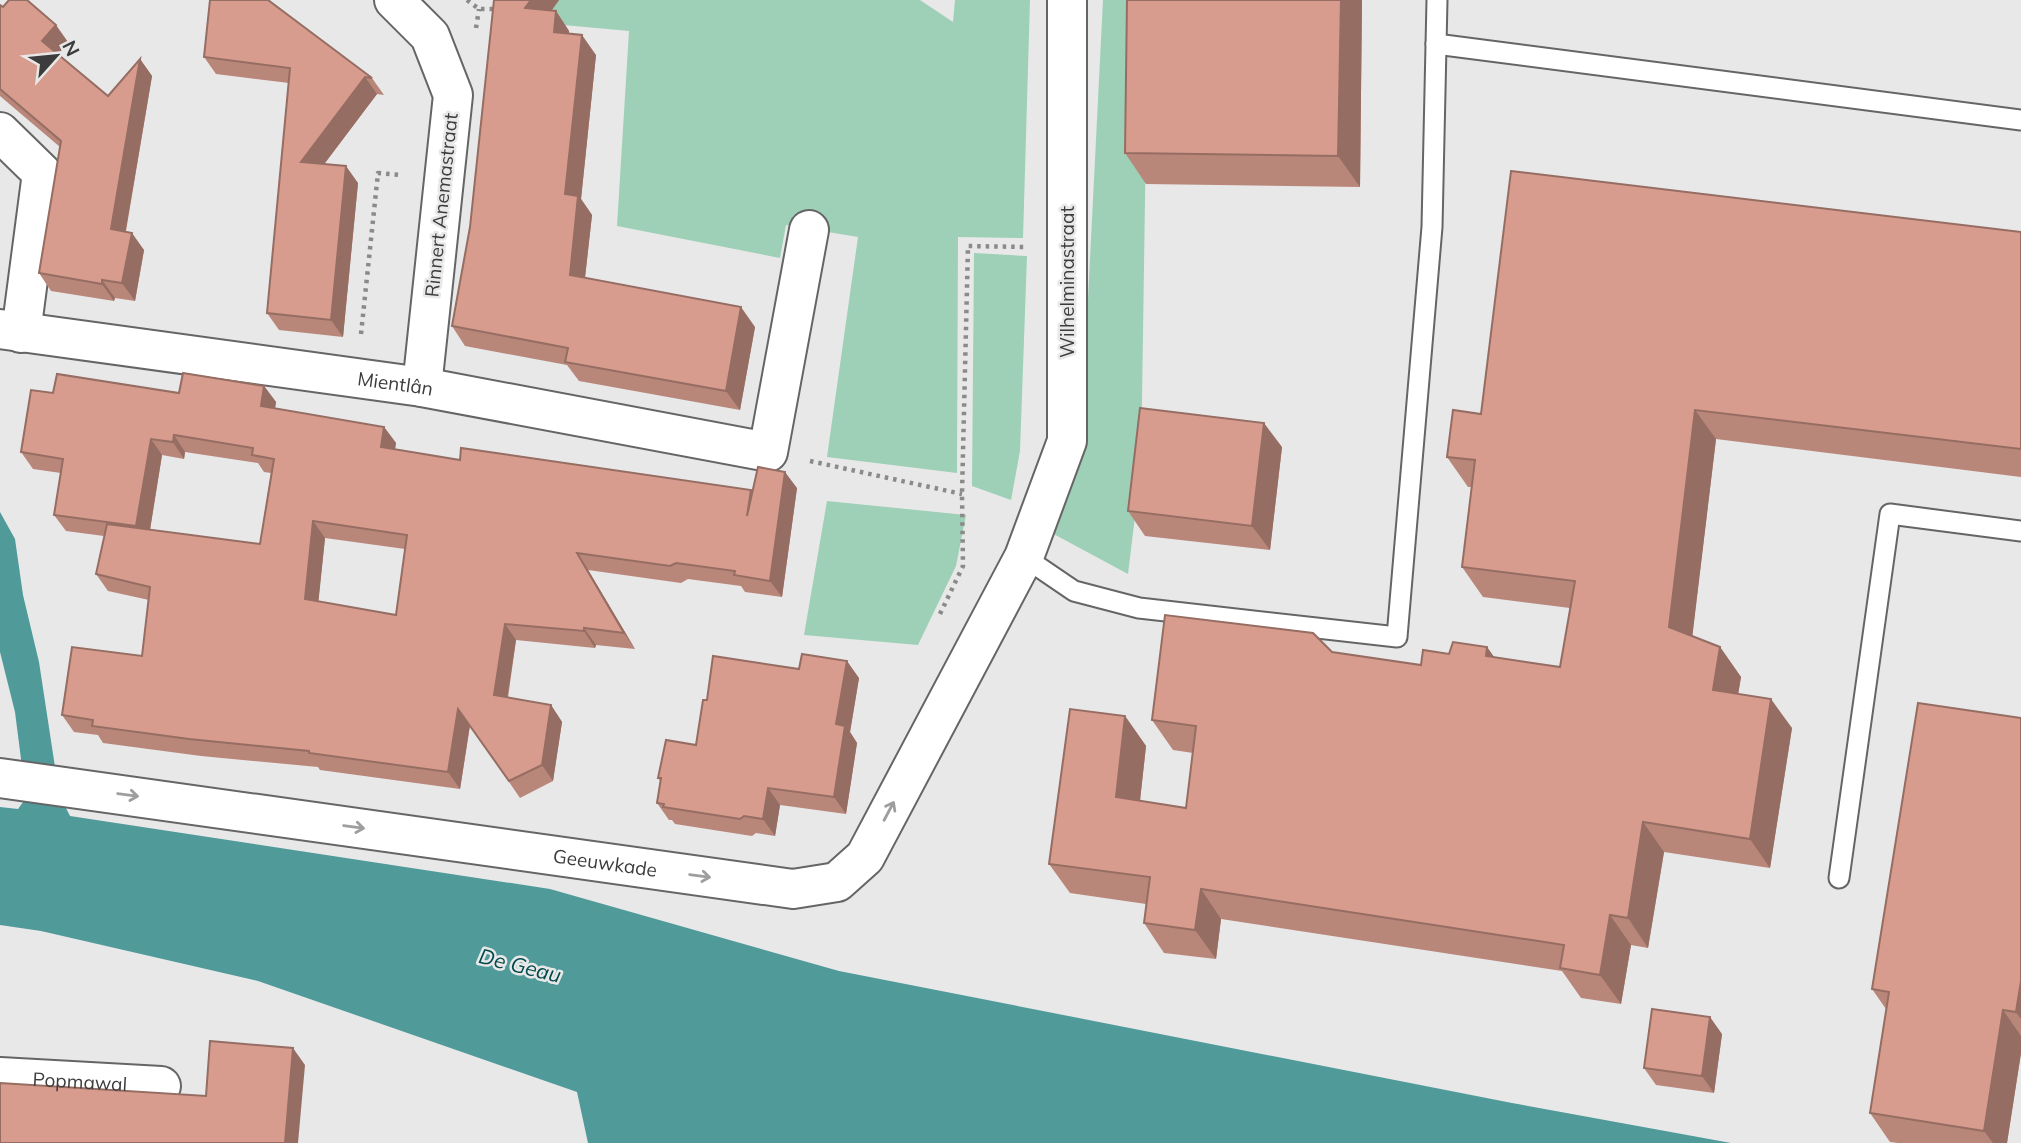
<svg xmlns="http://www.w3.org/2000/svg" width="2021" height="1143" font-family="Mulish,sans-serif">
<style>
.green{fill:#9ed0b7}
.water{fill:#509a9a}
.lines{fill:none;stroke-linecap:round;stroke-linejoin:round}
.lane-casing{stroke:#656566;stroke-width:23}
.street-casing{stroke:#656566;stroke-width:42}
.path{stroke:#8a8a8a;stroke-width:4.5;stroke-dasharray:3.5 5;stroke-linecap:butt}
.lane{stroke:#fff;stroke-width:19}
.street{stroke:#fff;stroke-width:38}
.wall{fill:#b9867a;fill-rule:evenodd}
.shaded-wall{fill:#966d63}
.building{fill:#d79c8e;stroke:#966d63;stroke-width:2;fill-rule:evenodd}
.oneway{stroke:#9e9e9e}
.labels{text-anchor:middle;stroke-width:5;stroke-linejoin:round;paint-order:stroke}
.street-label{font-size:19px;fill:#3c3c3c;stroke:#e8e8e9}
.water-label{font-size:21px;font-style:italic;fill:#034a4b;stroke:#e8e8e9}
</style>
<rect width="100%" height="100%" fill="#e8e8e9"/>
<g class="green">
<path d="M543,0H920L953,22L955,0H1030L1023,238L958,237L957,473L827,457L858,237L786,225L780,258L617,226L629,31L531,22Z"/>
<path d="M1103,0H1148L1141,467L1128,574L1048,531L1081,439Z"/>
<path d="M974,253L1027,256L1020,451L1011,500L972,486Z"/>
<path d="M827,501L966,515L956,566L918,645L804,635Z"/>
</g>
<path class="water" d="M0,512L15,539L23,595L39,662L55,767L63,802L70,816L550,889L839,971L1512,1103L1731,1143H588L577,1092L258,981L41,931L0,925V807L18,809L26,798L15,712L0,652Z"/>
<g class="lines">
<g class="lane-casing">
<g id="lane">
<path d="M1436,44L2021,120"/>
<path d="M1024,557L1074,591L1139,608L1397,637L1432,227L1437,0"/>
<path d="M1839,878L1890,514L2021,531"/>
</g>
</g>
<g class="street-casing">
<g id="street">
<path d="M394,0L430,36L453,95L422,387"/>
<path d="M0,132L42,173L21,333"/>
<path id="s1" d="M0,329L422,387L768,452L809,230"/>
<path id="s2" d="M0,778L793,889L837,882L865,857L1024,557L1067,441V0"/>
<path id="s3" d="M0,1077L161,1086"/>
</g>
</g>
<g class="path">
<path d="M467,0L479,9H499"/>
<path d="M476,28L479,9"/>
<path d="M361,334L378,173L400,175"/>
<path d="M810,461L962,494"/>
<path d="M940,614L963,566L962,494L968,246L1024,247"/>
</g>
<use href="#lane" class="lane"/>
<use href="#street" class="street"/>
</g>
<g class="wall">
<path d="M494,0H559L551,11H556L569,31V34L596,55L581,199L592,215L585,278L755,327L740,410L579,381L567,365L465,346L452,326L470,227Z"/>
<path d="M1127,0H1362L1360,187L1146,184L1125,153Z"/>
<path d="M0,5L68,42L58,54L108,96L140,59L152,76L126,231L144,250L135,301L115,298L114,301L51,291L39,273L60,147L0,96Z"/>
<path d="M204,57L372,78L384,95L377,94L324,164L358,183L343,337L279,330L267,313L289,83L216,74Z"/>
<path d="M2021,232V477L1716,439L1692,636L1720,647L1741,677L1738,694L1792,728L1770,868L1664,852L1648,948L1631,945L1621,1004L1581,998L1562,971L1221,919L1216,959L1164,953L1144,923L1146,904L1070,893L1049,864L1125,716L1146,746L1140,801L1186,808L1193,753L1173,750L1152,720L1332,652L1421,665L1449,654L1487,647L1494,657L1560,667L1570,608L1483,597L1462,567L1472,487H1468L1447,457L1481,414Z"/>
<path d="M264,386L276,402L275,408L384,427L396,443L395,449L460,460L751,490L752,492L797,488L782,597L745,592L741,586L688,579L681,583L588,570L635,649L596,645L595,648L516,640L508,698L551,705L562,722L553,781L520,798L470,725L460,789L320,770L318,767L201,756L103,743L98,735L74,732L62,715L142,656L149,600L108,591L96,574L104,536L66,531L54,515L61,473L33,469L21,452L53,393H179ZM185,452L258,463L264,472L271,473L260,544L150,530L162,455L184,459ZM325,538L405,549L396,615L318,602Z"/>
<path d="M1282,447L1270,550L1145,536L1128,511Z"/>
<path d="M859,678L850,732L857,743L846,814L780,805L775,836L756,833L752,836L675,824L672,820H669L657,803L661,782L658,778L696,745L707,700Z"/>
<path d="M2021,718V1053L2007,1143H1898L1890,1142L1870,1113L1886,1009L1872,989Z"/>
<path d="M1722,1034L1714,1093L1656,1085L1644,1068Z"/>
</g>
<g class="shaded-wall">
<path d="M531,0H559L539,28L525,8Z"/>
<path d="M1341,0H1362L1360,187L1338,156Z"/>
<path d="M556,11L569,31L568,52L554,32Z"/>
<path d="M56,25L68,42L55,59L42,41Z"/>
<path d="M582,35L596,55L581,199L592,215L583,295L570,275L565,194Z"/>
<path d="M140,59L152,76L123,246L111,229Z"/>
<path d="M365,77L377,94L313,179L301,162Z"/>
<path d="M346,166L358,183L343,337L331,320Z"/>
<path d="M132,233L144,250L135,301L122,283Z"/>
<path d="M102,280L115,298L114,301L102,284Z"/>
<path d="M741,307L755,327L740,410L726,391Z"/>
<path d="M264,386L276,402L273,422L261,406Z"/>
<path d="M1695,410L1716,439L1690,656L1669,627Z"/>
<path d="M1264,423L1282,447L1270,550L1252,526Z"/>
<path d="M384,427L396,443L393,463L381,447Z"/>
<path d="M174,435L185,452L184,459L173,442Z"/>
<path d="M151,439L162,455L148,542L136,526Z"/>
<path d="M785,472L797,488L782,597L770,581Z"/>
<path d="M313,521L325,538L317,616L305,599Z"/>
<path d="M577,553L588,570L635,649L624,633Z"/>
<path d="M505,624L516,640L505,712L494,695Z"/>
<path d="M584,628L596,645L595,648L584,631Z"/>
<path d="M1487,647L1508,677L1486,656Z"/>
<path d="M1720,647L1741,677L1734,719L1713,690Z"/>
<path d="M847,661L859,678L850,732L857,743L846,814L834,797L836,724Z"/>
<path d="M1771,699L1792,728L1770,868L1750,839Z"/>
<path d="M551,705L562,722L553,781L542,765Z"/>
<path d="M458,709L470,725L460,789L448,772Z"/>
<path d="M1125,716L1146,746L1137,827L1116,797Z"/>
<path d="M768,788L780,805L775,836L763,819Z"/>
<path d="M1643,822L1664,852L1648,948L1628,918Z"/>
<path d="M1201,889L1221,919L1216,959L1195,930Z"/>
<path d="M1610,915L1631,945L1621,1004L1600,975Z"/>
<path d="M2021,981V1019L2016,1012Z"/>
<path d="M2003,1010L2021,1036V1053L2007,1143H1993L1984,1131Z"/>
<path d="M1710,1017L1722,1034L1714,1093L1702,1076Z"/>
<path d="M293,1048L305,1065L298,1143H285Z"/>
</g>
<g class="building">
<path d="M9,0H27L56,25L42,41L108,96L140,59L111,229L132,233L122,283L102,280V284L39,273L61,141L0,89V5L3,7Z"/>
<path d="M210,0H268L372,78L365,77L301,162L346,166L331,320L267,313L290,68L204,57Z"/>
<path d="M494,0H531L525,8L556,11L554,32L582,35L565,194L578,196L570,275L741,307L726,391L565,362L568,348L452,326L470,227Z"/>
<path d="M1127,0H1341L1338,156L1125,153Z"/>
<path d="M1511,171L2021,232V449L1695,410L1669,627L1720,647L1713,690L1771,699L1750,839L1643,822L1628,918L1610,915L1600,975L1560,968L1564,945L1201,889L1195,930L1144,923L1150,877L1049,864L1070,709L1125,716L1116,797L1186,808L1196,726L1152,720L1165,615L1313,633L1332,652L1421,665L1423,650L1449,654L1453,642L1487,647L1486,656L1560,667L1575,581L1462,567L1475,460L1447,457L1453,410L1481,414Z"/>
<path d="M183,373L264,386L261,406L384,427L381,447L460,460L461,448L751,490L747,516L758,467L785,472L770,581L734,575L735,571L676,563L670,566L577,553L624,633L584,628V631L505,624L494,695L551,705L542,765L509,781L458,709L448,772L309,753V751L189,739L92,726L93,720L62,715L72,647L142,656L150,587L96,574L107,524L260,544L274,459L252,455L253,448L174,435L173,442L151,439L136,526L54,515L63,459L21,452L31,390L53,393L57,374L179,393ZM313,521L407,535L396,615L305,599Z"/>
<path d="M1140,408L1264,423L1252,526L1128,511Z"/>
<path d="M802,654L847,661L836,724L845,726L834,797L768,788L763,819L744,816L740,819L663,807L664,804L657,803L661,778H658L666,740L696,745L703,700H707L713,656L799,669Z"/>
<path d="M1918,703L2021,718V981L2016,1012L2003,1010L1984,1131L1870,1113L1889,992L1872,989Z"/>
<path d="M1652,1009L1710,1017L1702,1076L1644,1068Z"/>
<path d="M210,1041L293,1048L285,1143H0V1083L206,1096Z"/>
</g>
<defs><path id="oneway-shaft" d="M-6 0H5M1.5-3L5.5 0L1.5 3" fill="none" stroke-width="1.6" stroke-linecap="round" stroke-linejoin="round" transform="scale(1.75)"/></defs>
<g class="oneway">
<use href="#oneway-shaft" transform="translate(128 795) rotate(8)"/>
<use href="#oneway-shaft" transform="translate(889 811) rotate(-62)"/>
<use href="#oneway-shaft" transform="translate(354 827) rotate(8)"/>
<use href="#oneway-shaft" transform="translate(700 876) rotate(8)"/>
</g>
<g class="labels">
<g class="street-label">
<text transform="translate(441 205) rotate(-84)" y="7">Rinnert Anemastraat</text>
<text transform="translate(1067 282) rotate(-90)" y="7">Wilhelminastraat</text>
<text dy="7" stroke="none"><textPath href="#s1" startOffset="399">Mientlân</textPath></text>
<text dy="7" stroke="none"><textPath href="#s2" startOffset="611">Geeuwkade</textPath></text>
<text dy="7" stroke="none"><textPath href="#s3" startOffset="80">Popmawal</textPath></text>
</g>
<g class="water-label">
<text transform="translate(520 966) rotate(14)" y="7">De Geau</text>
</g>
</g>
<g transform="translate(56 56) rotate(63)" stroke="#e8e8e9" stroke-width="5" paint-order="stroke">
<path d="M0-5L12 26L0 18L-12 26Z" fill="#3c3c3c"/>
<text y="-10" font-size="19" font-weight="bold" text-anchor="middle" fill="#3c3c3c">N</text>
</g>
</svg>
